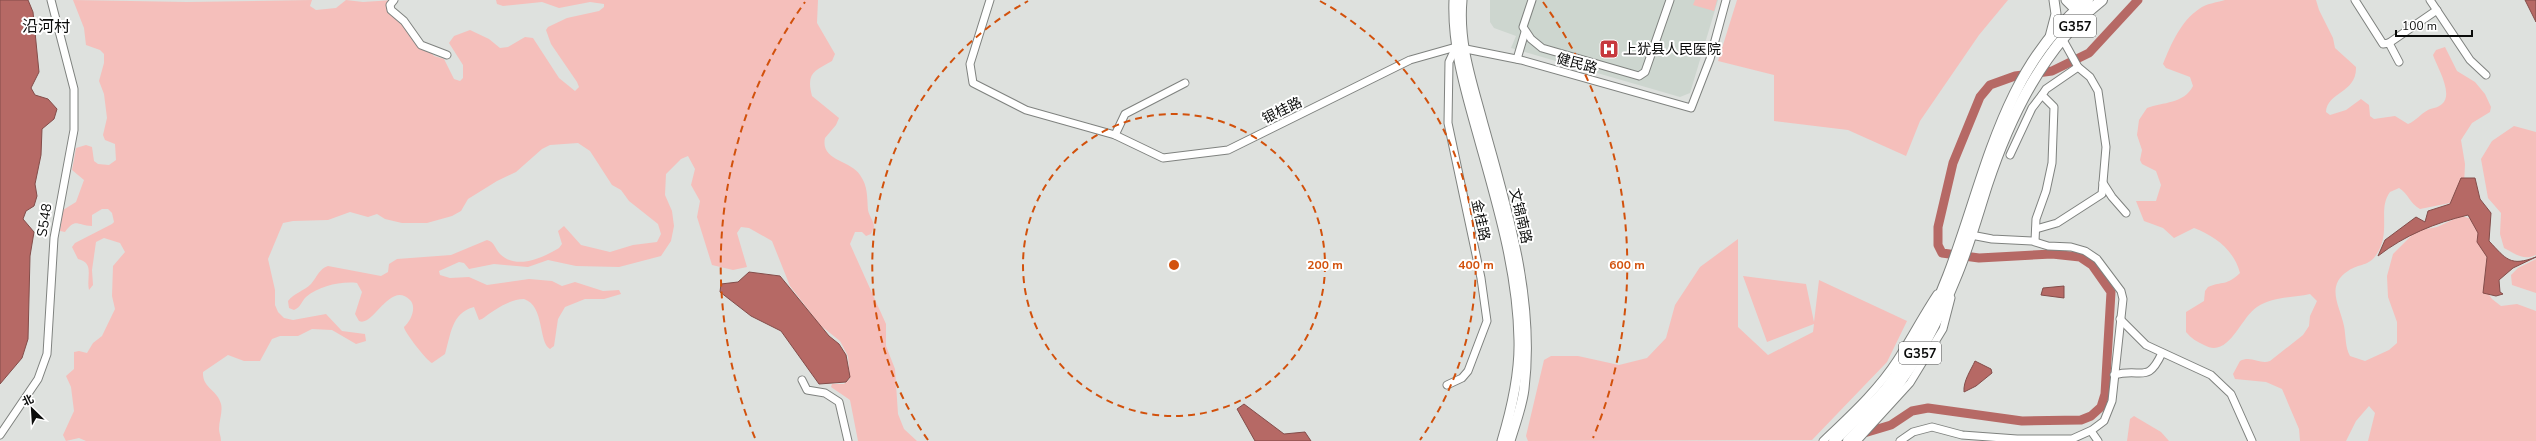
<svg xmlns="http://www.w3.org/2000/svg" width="2536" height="441" font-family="'Nunito Sans','Noto Sans SC',sans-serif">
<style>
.built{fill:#cdd6cf}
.green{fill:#f5bfbb}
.water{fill:#b66965;stroke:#834d4a}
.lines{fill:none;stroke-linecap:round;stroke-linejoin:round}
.river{stroke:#b66965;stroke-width:9}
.minor-casing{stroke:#7f827f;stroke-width:9}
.major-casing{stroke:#7f827f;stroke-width:11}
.highway-casing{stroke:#7f827f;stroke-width:12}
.minor{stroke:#fff;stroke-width:7}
.major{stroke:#fff;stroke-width:9}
.highway{stroke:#fff;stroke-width:10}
.ring{fill:none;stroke:#d2510c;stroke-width:2;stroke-dasharray:7 5}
.labels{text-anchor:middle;stroke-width:4;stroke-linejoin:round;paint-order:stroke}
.shield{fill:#fff;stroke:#545554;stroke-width:1}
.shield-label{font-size:13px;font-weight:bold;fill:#0b0c0b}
.poi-label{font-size:14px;fill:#0b0c0b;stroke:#fff;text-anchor:start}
.street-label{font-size:14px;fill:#0b0c0b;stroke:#fff}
.quarter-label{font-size:16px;fill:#0b0c0b;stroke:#fff}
.centre{fill:#d2510c;stroke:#fff;stroke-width:2}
.ring-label{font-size:12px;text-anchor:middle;font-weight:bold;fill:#d2510c;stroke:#fff;stroke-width:4;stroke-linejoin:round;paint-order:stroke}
</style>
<rect width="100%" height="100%" fill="#dee1de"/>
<path class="built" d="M1490,0H1718L1690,93L1680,97L1511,48L1516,36L1494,28L1490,22Z"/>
<g class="green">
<path d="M73,0L187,2L312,0L310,6L316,10L336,8L346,0L363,2L394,0L393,8L434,56L444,59L454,79L460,81L463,78V65L449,43L454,36L470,30L489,39L500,48L508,47L525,37L533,38L559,78L575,91L579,87L577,82L551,44L546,30L548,27L567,18L599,11L604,7V4L590,2L559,8L542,2L503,6L497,4L496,0H818L817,23L835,54L832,61C814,71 806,73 812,96L839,118L836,125L825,138C820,161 851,160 860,175C868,186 867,197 868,210C869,216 874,221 874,227L871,234L866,236L862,232H855L850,244L886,324V346L895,369L898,414L904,429L917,441H858L850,400L831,387L832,384H844L850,379L848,356L840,341L820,325L790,286L772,241L749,228L741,227L737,233L747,267L733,270L712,265L697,217L700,201L691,185L695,169L688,156L681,159L666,174L665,195L672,211L674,226L671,241L661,256L619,267L576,266L548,260L528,267L494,264L469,269L464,263L459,262L439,271L440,275L450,278L469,277L487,285L529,279L552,281L562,286L575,282L603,291L619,290L621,294L604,299H585L565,307L558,319L554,346L550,349C538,342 545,306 524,299C509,299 493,311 482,319L479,320L474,307C451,313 451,335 445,354L432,363C428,362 404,332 404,327C411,321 417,307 410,300C390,280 373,328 359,321L355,314L362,292L357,283C341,281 319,286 306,297C301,302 301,307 294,310L289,308L288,301C294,293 304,291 311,284C317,277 319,269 328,266L381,276L388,272L389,264L397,259L451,255L487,240C495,242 495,249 500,254C516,270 543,258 559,248L562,244L558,231L564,226L581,245L610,252L633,245L657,242L661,234L658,224L629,201L621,190L612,185L590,151L578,143L550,145L542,149L516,172L497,181L468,199L461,211L452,216L427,223H402L385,219L377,214L368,217L350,212L328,220L293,221L283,223L268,259L275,290V305L278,312L284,318L293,320L326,314L342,331L365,334L366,341L356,344L332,330L312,329L298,336H280L272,339L260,361H244L228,355L203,372C202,388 218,390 221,404C223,411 219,421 219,429C219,433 221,436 221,441H86L79,438L66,441L63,435L74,411L71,387L66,376L74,369V352L79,351L87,353L93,343L102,336L115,309L112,296L113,266L125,252L120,243L104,238L96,242L92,270L93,285L89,290C86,277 95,263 78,259L72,247L75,243L112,224L114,222L112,213L108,209H102L92,215V226C77,226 76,217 65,232L60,231L63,210L76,202L84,180L72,170L76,148L86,145L92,147L94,161L98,164L109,165L116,160L115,144L105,140L103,135L107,118L104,94L99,81L104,63V54L100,50L86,45L84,28Z"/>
<path d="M1695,0H1717L1714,11L1693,5Z"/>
<path d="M1737,0H2008L1979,35L1920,121L1906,156L1848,130L1774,121V75L1718,61Z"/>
<path d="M2225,0H2316L2319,10L2333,38L2335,48L2356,67C2357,93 2327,92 2326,112L2330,115L2346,110L2361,99L2369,105L2370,116L2374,119L2395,116L2408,124C2416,121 2420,114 2428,110C2432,108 2438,108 2442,104C2454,94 2437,67 2433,55L2436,50L2445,47L2457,71L2475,82L2485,94L2491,107L2490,112L2472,123L2461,140L2465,164L2464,185L2459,199L2450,203L2420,209C2410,204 2408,193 2399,188L2390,192C2378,208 2390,229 2379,250C2370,268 2361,262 2348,271C2325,286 2340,306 2344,326C2346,336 2345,347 2350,356L2365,361L2389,350L2397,343V322L2388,297L2387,276L2393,254L2412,235L2421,230L2437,227L2461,216L2476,220L2489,260L2484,280L2486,290L2492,299L2501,306L2517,304L2536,311V441H2368L2375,413L2369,406L2356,421L2346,441H2300L2299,429L2282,389L2266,382L2235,379L2233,374L2240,361C2251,355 2260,365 2270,361L2303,335L2309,326L2310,316L2317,301L2310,294C2292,298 2273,296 2257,307C2240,318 2229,359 2204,345C2197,342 2191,338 2186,332V312L2204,301L2205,291L2208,287C2222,281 2227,286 2240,273C2234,250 2215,236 2194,228L2174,238L2163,228L2144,221L2136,201H2156L2161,185L2156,171L2142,164L2140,160L2142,150L2137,135L2139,120L2147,108C2163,102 2184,104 2193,86L2190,77L2166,68L2163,64C2171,44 2181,21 2199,9C2207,3 2216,3 2225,0Z"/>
<path d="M2514,126L2536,132V255C2523,261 2516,254 2504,248L2500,234L2501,213L2488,198L2481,159L2492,141Z"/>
<path d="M1738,239V327L1768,355L1813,332L1814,324L1767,342L1743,276L1806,284L1814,322L1819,280L1907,321L1887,362L1812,440L1528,441L1526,436L1544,360L1551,356H1578L1619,365L1647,358L1666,338L1675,305L1700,267Z"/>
<path d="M2536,259V293L2512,285L2511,275L2518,268Z"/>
<path d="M2134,416L2161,432L2169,441H2127L2130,419Z"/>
</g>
<g class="water">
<path d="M0,0H28L33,12L39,72L31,88L35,95L48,99L57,109L54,119L42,129L41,155L35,184L37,196L34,206L26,211L23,219L34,232L30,256L28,339L22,358L0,384Z"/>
<path d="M2525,0H2536V22Z"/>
<path d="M2461,178H2475L2480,199L2491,213L2489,241C2506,259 2510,267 2536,257L2513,268L2499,280L2500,292L2503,294L2496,296L2483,293L2487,257L2477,242L2478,233L2468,215C2435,223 2405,235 2378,256L2385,240L2416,217L2425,222L2428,211L2450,204Z"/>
<path d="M749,272L780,276L829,336L839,344L846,355L850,377L846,382L819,384L781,331L751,316L720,292L721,284L738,282Z"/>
<path d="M2064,286V298L2041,295L2043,288Z"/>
<path d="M1975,361L1991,369L1992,373L1976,386L1964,392C1963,381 1971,370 1975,361Z"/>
<path d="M1244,404L1284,434L1305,432L1311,441H1255L1237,409Z"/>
</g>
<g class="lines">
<path class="river" d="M1837,441L1891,425L1912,411L1928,408L2022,421L2081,420L2091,416L2101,407L2105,394L2111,292L2092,265L2080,257L2052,254L1979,258L1942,253L1938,245V227L1953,163L1980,97L1990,85L2015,76L2052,71L2089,53L2138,0"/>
<g class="minor-casing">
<g id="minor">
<path d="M394,0L390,5L391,10L404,21L421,45L447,55"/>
<path d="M990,0L970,64L973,83L1026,110L1115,135L1163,158L1228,150L1410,60L1456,47L1521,60L1691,108L1710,59L1726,0"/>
<path d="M1532,0L1523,27L1531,39L1542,48L1639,76L1645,72L1670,0"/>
<path d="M2355,0L2383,44L2389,43L2399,62"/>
<path d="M2430,0L2470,60L2486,75"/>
<path d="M2389,43L2437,10"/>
<path d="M1517,59L1525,32"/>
<path d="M1115,135L1125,114L1185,83"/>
<path d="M2010,155L2032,108L2042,95"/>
<path d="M2103,183L2112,197L2126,213"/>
<path d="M2036,229L2057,223L2102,194L2106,147L2098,91L2090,77L2078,67L2063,40"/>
<path d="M2035,241L2036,219L2046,191L2052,163L2054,107L2042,95L2046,89L2078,67"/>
<path d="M2120,319L2146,345L2211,375L2231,394L2252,441"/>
<path d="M2114,375C2142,367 2147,385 2162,353"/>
<path d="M802,380L807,390L825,393L839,402L848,441"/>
<path d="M1447,385L1462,378L1468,371L1487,321L1481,278L1448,123L1449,62L1456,47"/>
<path d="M2091,431L2098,441"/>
<path d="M0,435L38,379L47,354L54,238L74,130V89L51,0"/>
<path d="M1823,441C1849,416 1877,391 1897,360C1911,338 1923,315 1937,294"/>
<path d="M1857,441L1910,383L1943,329L1951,298"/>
<path d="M1900,441L1913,432L1932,427L1962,435L2017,439H2072L2092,430L2104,421L2112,401L2123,299L2121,291L2097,259L2085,251L2071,247L2048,246L2032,241L1992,239L1971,235"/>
</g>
</g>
<g class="major-casing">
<g id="major">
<path d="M1454,0C1452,49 1467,95 1480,142C1498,206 1518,273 1519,340C1520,374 1512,408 1502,441"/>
<path d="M1462,0C1458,44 1472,82 1483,124C1507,209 1535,300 1524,389C1522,406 1515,424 1510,441"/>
<path d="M2066,0L2082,16"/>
<path d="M2075,0L2086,11"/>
<path d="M2050,37L2056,14L2054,0"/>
</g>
</g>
<g class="highway-casing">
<g id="highway">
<path d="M1834,441C1851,424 1870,408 1885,390C1911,357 1933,315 1948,276C1985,181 2002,67 2088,0"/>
<path d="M1848,441C1900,392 1928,345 1955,279C1968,249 1977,216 1987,185C2010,116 2044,46 2102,0"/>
</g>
</g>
<use href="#minor" class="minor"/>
<use href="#major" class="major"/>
<use href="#highway" class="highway"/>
</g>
<g class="ring">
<circle cx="1174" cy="265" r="151"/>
<path d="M928 440A302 302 0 0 1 1028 1M1320 1A302 302 0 0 1 1420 440"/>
<path d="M755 438A453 453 0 0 1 805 2M1543 2A453 453 0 0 1 1593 438"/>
</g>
<defs>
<g id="hospital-square" transform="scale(1)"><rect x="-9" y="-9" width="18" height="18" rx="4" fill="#c7383d" stroke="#fff"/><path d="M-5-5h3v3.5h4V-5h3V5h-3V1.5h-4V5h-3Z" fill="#fff"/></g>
</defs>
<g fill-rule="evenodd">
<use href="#hospital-square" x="1609" y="49"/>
</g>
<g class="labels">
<g class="shield">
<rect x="2054" y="15" width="42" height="22" rx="3"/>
<rect x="1899" y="342" width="42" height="22" rx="3"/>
</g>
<g class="shield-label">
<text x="2075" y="31">G357</text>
<text x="1920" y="358">G357</text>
</g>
<g class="poi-label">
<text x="1623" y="54">上犹县人民医院</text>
</g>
<g class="street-label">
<text transform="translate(1577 63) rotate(15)" y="5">健民路</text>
<text transform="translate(1282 110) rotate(-26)" y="5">银桂路</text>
<text transform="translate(1521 216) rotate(77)" y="5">文锦南路</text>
<text transform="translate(44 220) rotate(-81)" y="5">S548</text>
<text transform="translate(1481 220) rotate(78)" y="5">金桂路</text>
</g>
<g class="quarter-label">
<text x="46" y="32">沿河村</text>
</g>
</g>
<circle cx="1174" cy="265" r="6" class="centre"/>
<g class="ring-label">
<text x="1325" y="269">200 m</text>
<text x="1476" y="269">400 m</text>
<text x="1627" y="269">600 m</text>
</g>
<g transform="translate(32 409) rotate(335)" stroke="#ffffff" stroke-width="3" paint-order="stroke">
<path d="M0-3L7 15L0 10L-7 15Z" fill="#0b0c0b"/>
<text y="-6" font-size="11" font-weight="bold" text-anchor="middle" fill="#0b0c0b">北</text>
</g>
<path d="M2396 30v6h76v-6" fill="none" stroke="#0b0c0b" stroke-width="2"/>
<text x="2402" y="30" font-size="12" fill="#0b0c0b" stroke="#ffffff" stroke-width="3" paint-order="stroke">100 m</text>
</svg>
